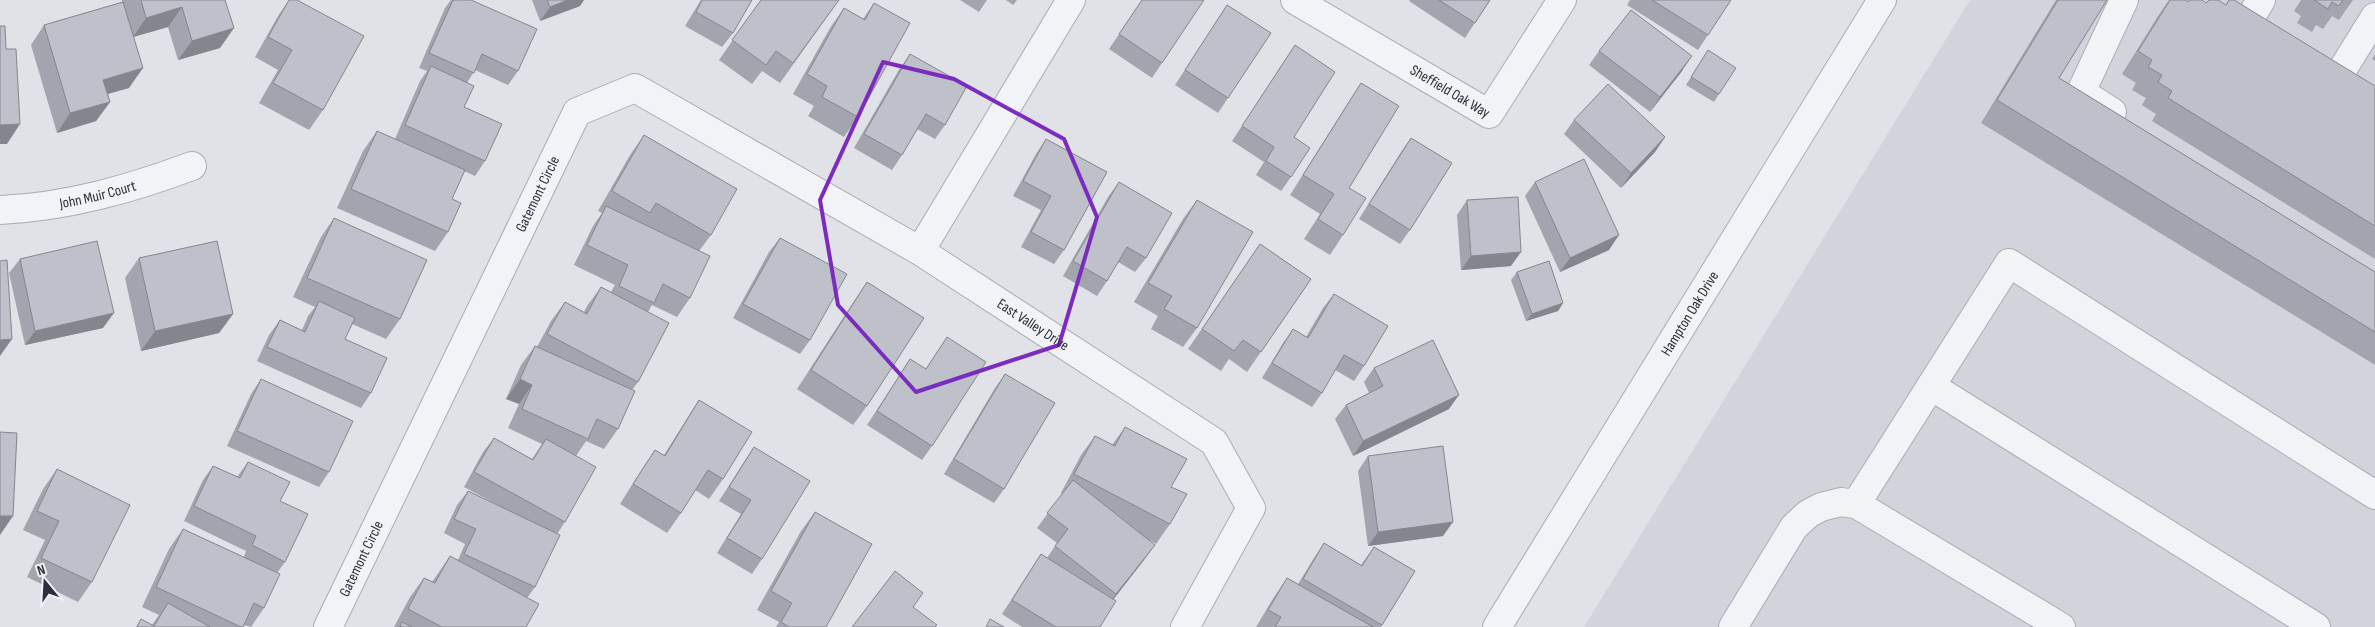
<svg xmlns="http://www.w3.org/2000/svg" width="2375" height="627" font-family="'Sofia Sans Condensed',sans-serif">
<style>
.built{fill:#d2d4dc}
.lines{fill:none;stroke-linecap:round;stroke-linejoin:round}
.minor-casing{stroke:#a9acb4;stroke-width:30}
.minor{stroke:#f2f3f6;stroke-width:28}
.wall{fill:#a3a5ae}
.shaded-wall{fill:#85868d}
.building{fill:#bec0ca;stroke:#85868d}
.marked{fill:none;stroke:#7b2cbf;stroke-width:4;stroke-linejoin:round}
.labels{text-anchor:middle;stroke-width:4.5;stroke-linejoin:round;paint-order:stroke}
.street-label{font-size:15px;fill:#2a2e3d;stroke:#eff1f5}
</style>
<rect width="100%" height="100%" fill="#e0e2e7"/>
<path class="built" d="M1970,0H2375V627H1584Z"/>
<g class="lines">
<g class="minor-casing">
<g id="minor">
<path id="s1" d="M1295,0L1489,114L1562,0"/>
<path d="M2246,25L2261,0"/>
<path d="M2339,75L2375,17"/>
<path d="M2112,112L2081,92L2124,0"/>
<path id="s2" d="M0,210C67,207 130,189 192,166"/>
<path d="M920,251L1071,0"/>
<path d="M1931,386L2316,627"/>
<path d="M1856,504L2009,263L2375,495"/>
<path id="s3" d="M328,627L577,112L635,88L920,251L1214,442L1251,508L1185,627"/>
<path id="s4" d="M1497,627L1882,0"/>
<path d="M1733,627L1794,527L1808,514L1821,507L1841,502L1856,504L2061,627"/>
</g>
</g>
<use href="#minor" class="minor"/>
</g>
<g class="wall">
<path d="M122,0H225L220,48L178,60L168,27L133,37L129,88L108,94L110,102L96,121L57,133L31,45L44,25L122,2Z"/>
<path d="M289,0L323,110L309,130L259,103L278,70L255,57L278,16Z"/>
<path d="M451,0H471L518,71L508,85L475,70L467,83L464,107L485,161L475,176L464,171L452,199L448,232L435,251L337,208L363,151L377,131L395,139L420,81L427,71L419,68L445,8Z"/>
<path d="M532,0H584L580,6L540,21Z"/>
<path d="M701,0H752L733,33L722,47L685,26Z"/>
<path d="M761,0H839L780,83L762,71L752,84L719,60Z"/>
<path d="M960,0H987L979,12Z"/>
<path d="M1006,0H1017L1013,5Z"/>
<path d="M1142,0L1162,63L1152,78L1109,49Z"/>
<path d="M1410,0H1490L1465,38L1409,1Z"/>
<path d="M1630,0H1731L1698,50L1627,5Z"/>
<path d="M2056,0H2107L2059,78L2375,272V365L1981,123Z"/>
<path d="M2169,0H2185L2188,2L2225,5L2375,86V259L2152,121L2156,114L2142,105L2146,98L2132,90L2136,83L2122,74L2158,16Z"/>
<path d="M2301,0H2353L2339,20L2332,16L2323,29L2316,25L2312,32L2297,23L2301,16L2294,11Z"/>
<path d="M874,3L858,117L844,137L808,116L814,106L793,94L830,28L844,8L863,19Z"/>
<path d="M1227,5L1228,98L1218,113L1175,85Z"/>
<path d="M1295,45L1294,137L1291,177L1281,191L1256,175L1264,162L1232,141Z"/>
<path d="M1708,50L1719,94L1714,102L1686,85Z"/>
<path d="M1599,51L1682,71L1650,112L1589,65Z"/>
<path d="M910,54L945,125L935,139L917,129L902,155L892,170L854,148L900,68Z"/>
<path d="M2375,54V61L2372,59Z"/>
<path d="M1361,83L1343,235L1330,255L1304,239L1320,214L1290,195L1348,103Z"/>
<path d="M1574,120L1665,137L1655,152L1621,188L1564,134Z"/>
<path d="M644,135L711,235L699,251L690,298L677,317L652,305L648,312L638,382L632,390L618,429L604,449L586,441L576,456L565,522L557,534L535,587L527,598L526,627H394L410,597L424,578L432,582L450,556L458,560L465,544L444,533L457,505L468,491L498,505L464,487L483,452L494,438L532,459L542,444L508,428L519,404L506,399L521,365L535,346L537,347L551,321L565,302L584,312L587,306L601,287L611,292L615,285L574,265L593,226L602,213L598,211L630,155Z"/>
<path d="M1411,138L1410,230L1400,244L1359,219L1401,152Z"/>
<path d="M1046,139L1064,250L1054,264L1021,247L1041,210L1013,196L1036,154Z"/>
<path d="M1119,182L1146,258L1135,272L1118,262L1107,281L1097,296L1063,276L1108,197Z"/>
<path d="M1535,182L1609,250L1560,272L1525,196Z"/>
<path d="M1197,200V328L1183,347L1151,329L1158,316L1134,302L1183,219Z"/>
<path d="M1467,200L1511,266L1461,270L1457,215Z"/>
<path d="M334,218L400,319L386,339L352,324L345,339L371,393L361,408L257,361L269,335L280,320L302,330L308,316L315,307L293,297L321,237Z"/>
<path d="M780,238L810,340L800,354L733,318L769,252Z"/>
<path d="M1260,244L1311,279L1247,372L1229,359L1221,371L1188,349Z"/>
<path d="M139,258L233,314L219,333L141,351L125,278Z"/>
<path d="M20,259L103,328L25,345L9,273Z"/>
<path d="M1517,272L1563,303L1558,311L1526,321L1511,280Z"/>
<path d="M867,282V406L853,425L797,389L854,301Z"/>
<path d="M1334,294L1364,366L1354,381L1335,370L1322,393L1312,407L1262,378L1283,343L1293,329L1306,337L1323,308Z"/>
<path d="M947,337L932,446L922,460L867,425L910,359L926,369Z"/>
<path d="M1374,368L1449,409L1353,456L1335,419L1346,405L1369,393L1364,382Z"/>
<path d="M1005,374L1004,489L994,503L944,474L995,388Z"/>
<path d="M261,379L329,472L319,487L227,446L251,394Z"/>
<path d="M699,400L723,479L709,499L695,490L681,513L667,533L620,504L642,469L655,450L664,455L686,420Z"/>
<path d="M1125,427L1171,487L1170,524L1156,544L1146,538L1144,560L1113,599L1100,627H1022L1002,614L1031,569L1041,554L1047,558L1057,543L1037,528L1062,494L1061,493L1081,455L1095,436L1112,445Z"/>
<path d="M754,447L762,559L752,574L717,553L741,514L719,501L744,462Z"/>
<path d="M1368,456L1443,536L1368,546L1358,471Z"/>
<path d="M248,462L280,501L285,562L277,573L264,608L251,627L244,625L243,627H136L141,619L152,625L159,615L142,607L169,549L183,529L244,557L246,551L184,521L203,480L213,466L237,477Z"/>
<path d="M57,469L92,582L78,602L27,577L45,540L23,530L43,489Z"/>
<path d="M815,512L826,627H776L779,622L757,610L801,531Z"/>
<path d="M1324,543L1361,565L1374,547L1415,571L1381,627H1256L1274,597L1287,578L1298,584L1314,558Z"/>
</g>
<g class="shaded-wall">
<path d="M568,0H584L580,6L540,21L550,7Z"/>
<path d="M182,7L168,27L133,37L146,18Z"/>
<path d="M234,28L220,48L178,60L192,41Z"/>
<path d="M1692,56L1682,71L1650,112L1660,97Z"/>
<path d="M143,68L129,88L89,99L103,80Z"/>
<path d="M110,102L96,121L57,133L70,113Z"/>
<path d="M20,124L7,144H0V125Z"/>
<path d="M1665,137L1655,152L1621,188L1631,173Z"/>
<path d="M1619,235L1609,250L1560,272L1570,258Z"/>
<path d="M1521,252L1511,266L1461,270L1471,256Z"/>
<path d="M1563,303L1558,311L1526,321L1532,314Z"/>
<path d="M114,313L103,328L25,345L35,331Z"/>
<path d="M233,314L219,333L141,351L155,331Z"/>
<path d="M12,339L0,356V340Z"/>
<path d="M520,379L532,385L519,404L506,399Z"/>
<path d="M1459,395L1449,409L1353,456L1363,441Z"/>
<path d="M0,516H13L0,535Z"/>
<path d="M1453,522L1443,536L1368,546L1378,532Z"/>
<path d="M1155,545L1144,560L1106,609L1116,594Z"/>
</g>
<g class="building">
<path d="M141,0H225L234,28L192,41L182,7L146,18Z"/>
<path d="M289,0H297L364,36L323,110L273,83L292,50L268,37Z"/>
<path d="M453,0H471L537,29L518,71L482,54L474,73L429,53Z"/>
<path d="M547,0H568L550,7Z"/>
<path d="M702,0H752L733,33L696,12Z"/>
<path d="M761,0H839L793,63L776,51L766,65L732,40Z"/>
<path d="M1142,0H1204L1162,63L1119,34Z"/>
<path d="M1439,0H1490L1475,23Z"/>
<path d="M1652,0H1731L1708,35Z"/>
<path d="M2058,0H2107L2059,78L2375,272V332L1997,100Z"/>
<path d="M2170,0H2185L2188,2L2189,0H2202L2206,3L2209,0H2218L2226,5L2229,0H2234L2375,86V226L2168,98L2172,91L2158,82L2162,75L2148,67L2152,60L2138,51Z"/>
<path d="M2314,0H2343L2339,6L2332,2L2328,9Z"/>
<path d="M123,2L143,68L103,80L110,102L70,113L44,25Z"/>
<path d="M874,3L910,23L858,117L822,97L827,86L807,74L844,8L865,20Z"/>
<path d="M1227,5L1271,33L1228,98L1185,70Z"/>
<path d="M1631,10L1692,56L1660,97L1599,51Z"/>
<path d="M0,26H5L6,49H16L20,124L0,125Z"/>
<path d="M1295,45L1335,72L1294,137L1310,148L1291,177L1266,161L1274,147L1242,126Z"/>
<path d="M1708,50L1736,68L1719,94L1691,77Z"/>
<path d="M910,54L967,86L945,125L926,114L902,155L864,134Z"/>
<path d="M431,66L474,86L464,107L502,124L485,161L405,125Z"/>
<path d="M1361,83L1399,106L1349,188L1366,198L1343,235L1318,219L1334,194L1303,175Z"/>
<path d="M1608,84L1665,137L1631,173L1574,120Z"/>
<path d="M377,131L465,170L452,199L461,203L448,232L351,189Z"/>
<path d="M644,135L737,189L711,235L656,203L650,213L612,191Z"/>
<path d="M1411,138L1452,163L1410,230L1369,204Z"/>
<path d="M1046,139L1107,172L1064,250L1031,232L1051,196L1023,181Z"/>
<path d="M1584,159L1619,235L1570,258L1535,182Z"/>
<path d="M1119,182L1172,213L1146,258L1127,247L1107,281L1073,261Z"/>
<path d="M1518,197L1521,252L1471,256L1467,200Z"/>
<path d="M1197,200L1253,232L1197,328L1164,309L1172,296L1148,283Z"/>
<path d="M606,206L710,256L690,298L663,284L654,303L619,286L628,265L587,245Z"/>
<path d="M334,218L427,260L400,319L307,278Z"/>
<path d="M780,238L847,274L810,340L743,304Z"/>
<path d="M97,241L114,313L35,331L20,259Z"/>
<path d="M217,241L233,314L155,331L139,258Z"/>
<path d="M1260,244L1311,279L1261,352L1243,340L1234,351L1202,329Z"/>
<path d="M7,260L12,339L0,340V261Z"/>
<path d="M1549,261L1563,303L1532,314L1517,272Z"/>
<path d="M867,282L924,318L867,406L811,370Z"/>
<path d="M601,287L669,323L638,382L547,334L565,302L587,314Z"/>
<path d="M1334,294L1388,326L1364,366L1344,355L1322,393L1272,363L1293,329L1308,338Z"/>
<path d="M319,301L355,318L345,339L387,358L371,393L267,347L280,320L305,332Z"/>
<path d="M947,337L986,362L932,446L877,411L910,359L926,369Z"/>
<path d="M1433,340L1459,395L1363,441L1346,405L1383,386L1374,368Z"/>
<path d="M535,346L635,391L618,429L597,419L588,439L522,409L532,385L520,379Z"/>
<path d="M1005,374L1055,403L1004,489L954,459Z"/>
<path d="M261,379L353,421L329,472L237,431Z"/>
<path d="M699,400L752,432L723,479L708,470L681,513L633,484L655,450L665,456Z"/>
<path d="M1125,427L1187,459L1171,487L1187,494L1170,524L1074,474L1095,436L1115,446Z"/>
<path d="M0,432L17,433L13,516H0Z"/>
<path d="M494,438L533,460L546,439L596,467L565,522L474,472Z"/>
<path d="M1443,446L1453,522L1378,532L1368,456Z"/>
<path d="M754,447L810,481L762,559L727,538L751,500L729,487Z"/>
<path d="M248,462L290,482L280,501L308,514L285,562L252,545L256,536L194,506L213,466L240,478Z"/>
<path d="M57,469L130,505L92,582L41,558L59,521L37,511Z"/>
<path d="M1073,480L1155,545L1116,594L1055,546L1068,529L1047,513Z"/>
<path d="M468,491L560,535L535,587L464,554L476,529L454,519Z"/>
<path d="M815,512L872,544L826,627H789L781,622L792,603L771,591Z"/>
<path d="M183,529L280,574L264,608L254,603L243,627H241L156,587Z"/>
<path d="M1324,543L1362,566L1374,547L1415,571L1382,625L1303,579Z"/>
<path d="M1041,554L1116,601L1100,627H1056L1012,600Z"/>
<path d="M450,556L539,604L526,627H442L408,609L424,578L435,583Z"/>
<path d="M895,571L923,593L913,607L937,625L935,627H852Z"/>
<path d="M1287,578L1373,627H1275L1281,617L1268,610Z"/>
<path d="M168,603L210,627H137L141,619L154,626Z"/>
<path d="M990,619L1004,627H986Z"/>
<path d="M402,622L412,627H400Z"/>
</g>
<path class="marked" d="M883,62L954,79L1064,139L1097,217L1059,345L916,392L838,305L820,200Z"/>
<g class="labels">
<g class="street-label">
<text dy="5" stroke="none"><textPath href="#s1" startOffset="180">Sheffield Oak Way</textPath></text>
<text dy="5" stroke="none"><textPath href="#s3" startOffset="481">Gatemont Circle</textPath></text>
<text dy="5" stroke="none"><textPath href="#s2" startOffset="99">John Muir Court</textPath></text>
<text dy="5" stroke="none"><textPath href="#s4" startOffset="368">Hampton Oak Drive</textPath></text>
<text dy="5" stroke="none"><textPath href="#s3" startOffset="1098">East Valley Drive</textPath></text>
<text dy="5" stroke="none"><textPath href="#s3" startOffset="76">Gatemont Circle</textPath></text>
</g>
</g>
<g transform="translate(45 582) rotate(342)" stroke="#eff1f5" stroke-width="4" paint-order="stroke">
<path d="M0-4L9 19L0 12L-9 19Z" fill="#2a2e3d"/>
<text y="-8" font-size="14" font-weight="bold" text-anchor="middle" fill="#2a2e3d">N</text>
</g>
</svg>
